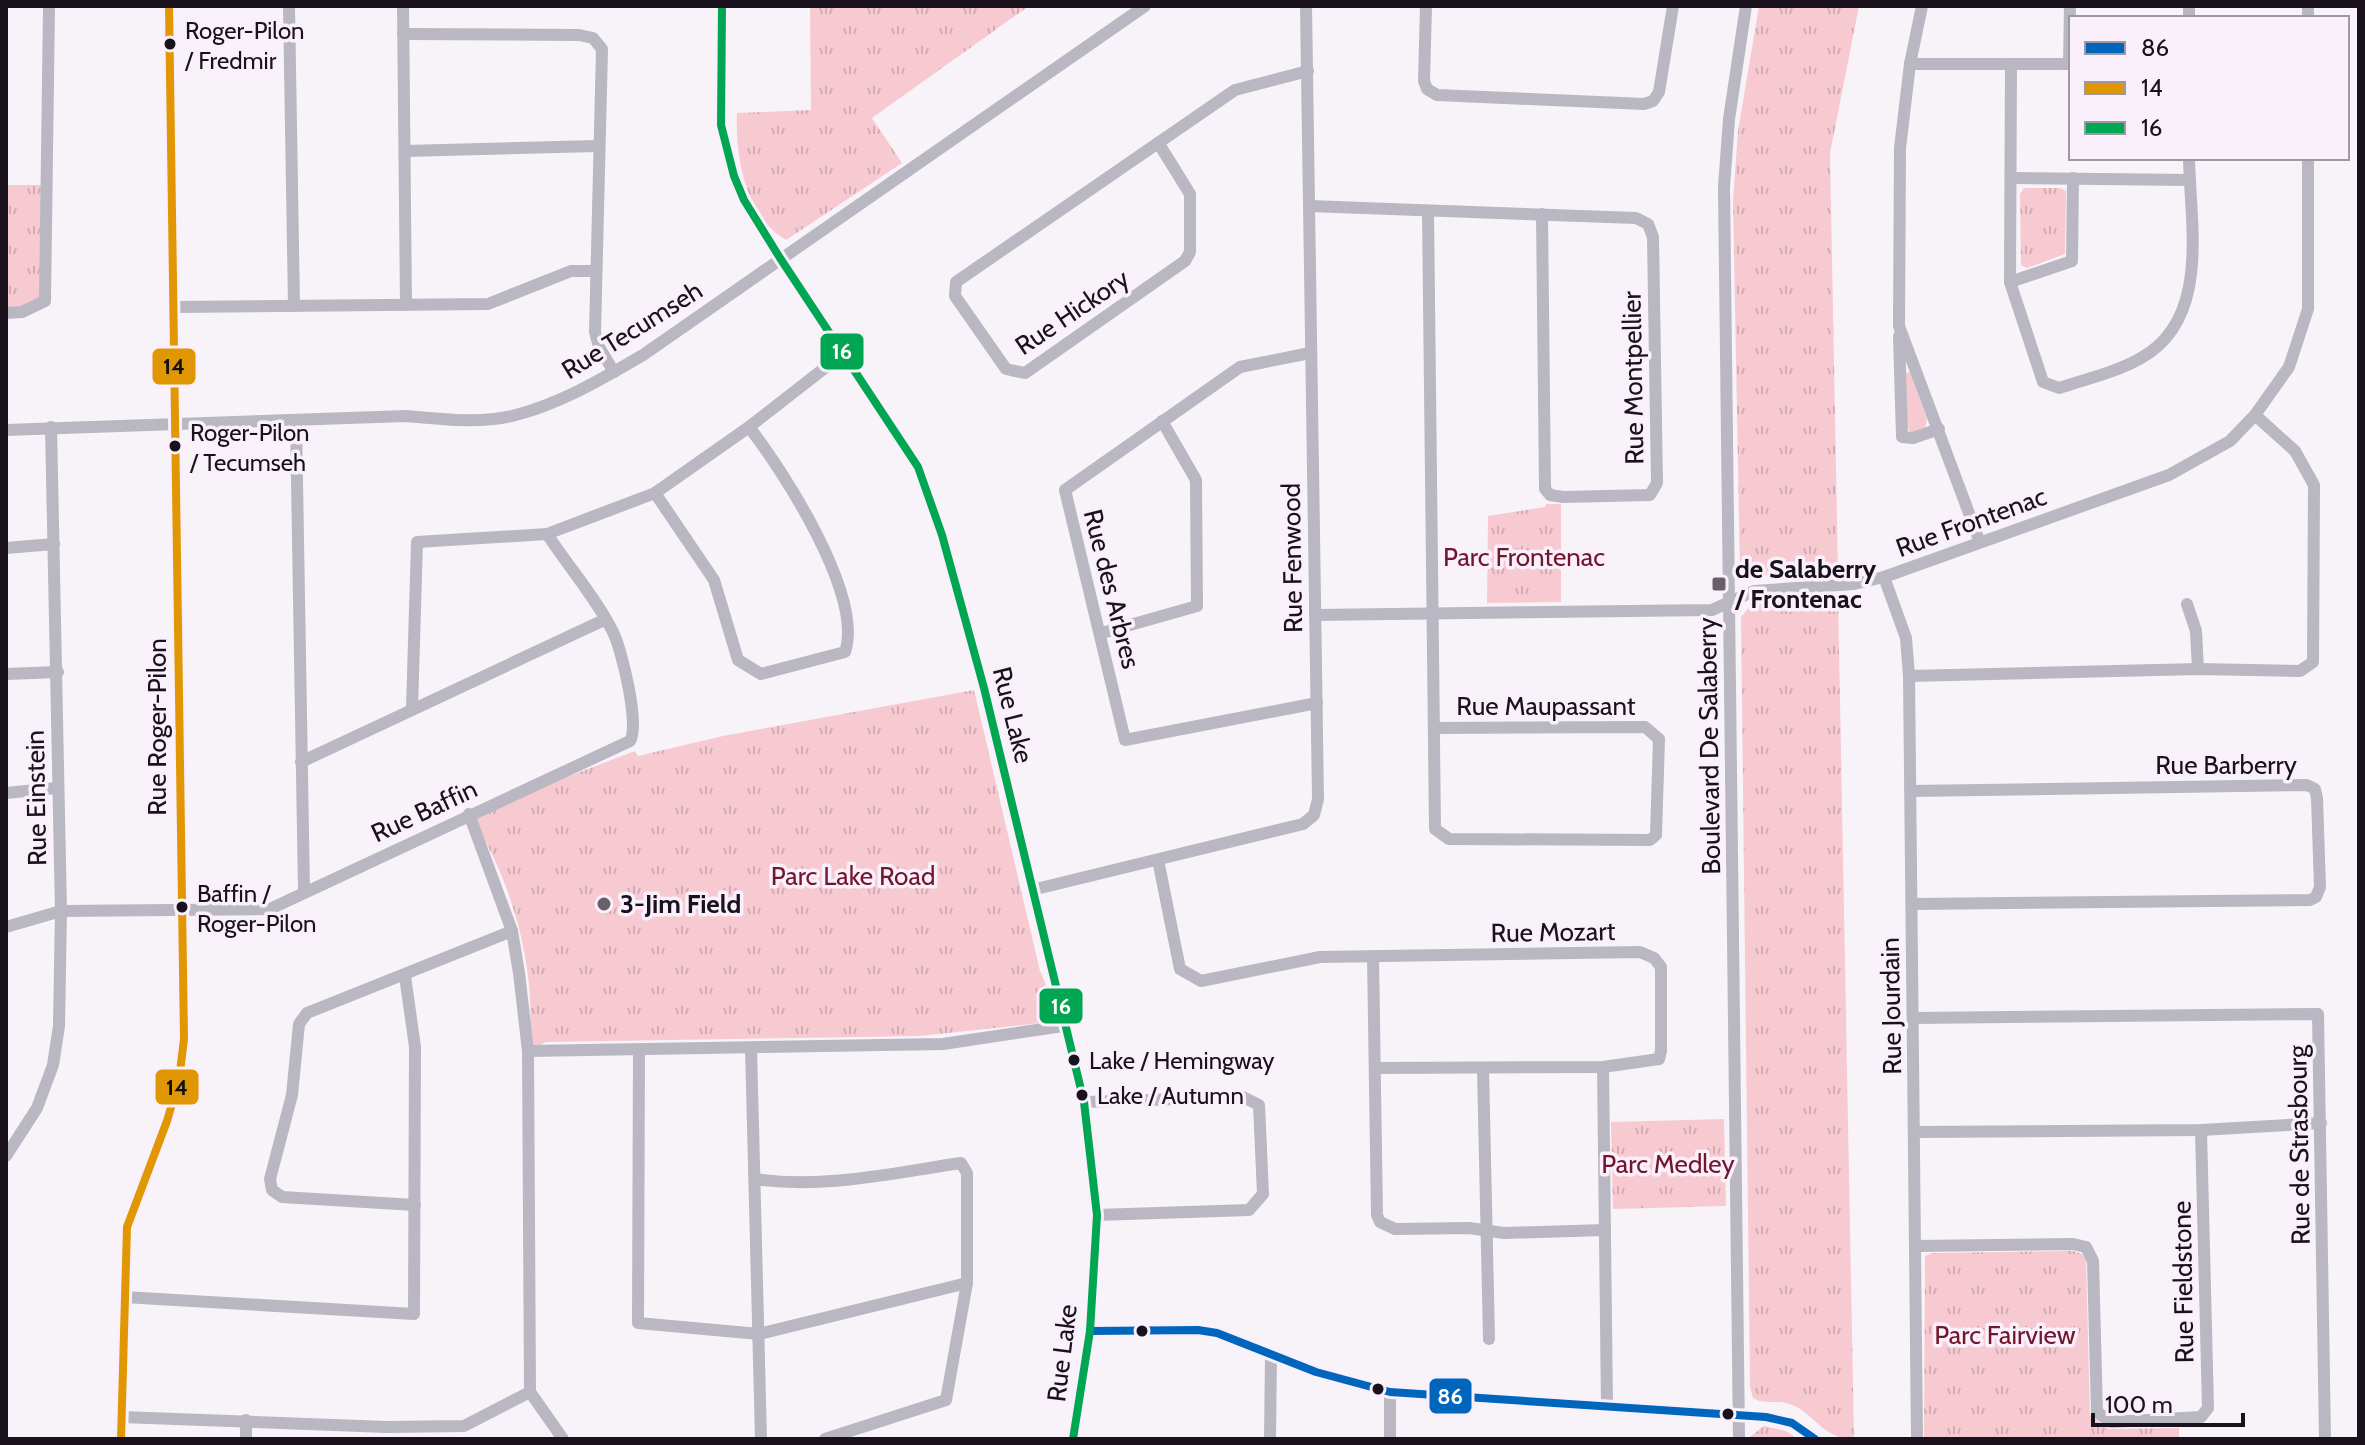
<svg xmlns="http://www.w3.org/2000/svg" width="2365" height="1445" font-family="Cabin,sans-serif">
<style>
.grass{fill:#f7cad1}
.park{fill:url(#park-tufts)}
.lines{fill:none;stroke-linecap:round;stroke-linejoin:round}
.minor{stroke:#b9b7c2;stroke-width:12}
.bus-1-casing{stroke:#f9f0fc;stroke-width:14}
.bus-2-casing{stroke:#f9f0fc;stroke-width:14}
.bus-3-casing{stroke:#f9f0fc;stroke-width:14}
.bus-1{stroke:#0065bd;stroke-width:8}
.bus-2{stroke:#e19703;stroke-width:8}
.bus-3{stroke:#00a651;stroke-width:8}
.bus-dot{fill:#19111c;stroke:#f9f0fc;stroke-width:3}
.poi-dot{fill:#676069;stroke:#f9f0fc;stroke-width:3}
.labels{text-anchor:middle;stroke-width:7;stroke-linejoin:round;paint-order:stroke}
.bus-label{font-size:24px;fill:#19111c;stroke:#f9f0fc;text-anchor:start}
.street-label{font-size:26px;fill:#19111c;stroke:#f9f0fc}
.park-label{font-size:26px;fill:#72162c;stroke:#f9f0fc}
.poi-label{font-size:26px;font-weight:bold;fill:#19111c;stroke:#f9f0fc;text-anchor:start}
.line-badge{stroke:#f9f0fc;stroke-width:3}
.badge-label{font-size:22px;text-anchor:middle;font-weight:bold;fill:#fff}
.pale-badge-label{font-size:22px;text-anchor:middle;font-weight:bold;fill:#111}
</style>
<defs>
<pattern id="park-tufts" width="24" height="20" patternUnits="userSpaceOnUse" patternTransform="scale(2)"><rect width="24" height="20" fill="#f7cad1"/><path d="M3 7l-1-3M5 7V3M7 7l1-3M15 17l-1-3M17 17v-4M19 17l1-3" fill="none" stroke="#d3acb3"/></pattern>
</defs>
<rect width="100%" height="100%" fill="#f8f3f9"/>
<path class="grass" d="M1910,372L1927,419L1925,428L1911,433L1906,426V373Z"/>
<g class="park">
<path d="M810,6H1029L872,118L902,163L786,240C745,217 735,155 737,113L811,110Z"/>
<path d="M1759,6H1859L1830,153L1838,573L1765,575L1748,580L1740,572L1733,200L1738,131Z"/>
<path d="M6,185H45V301L6,313Z"/>
<path d="M2024,188H2060L2066,191L2065,254L2027,268L2021,265L2020,194Z"/>
<path d="M1546,504H1561V602L1487,603L1488,516L1545,507Z"/>
<path d="M1838,595L1854,1439C1820,1439 1813,1409 1786,1403C1774,1400 1764,1405 1753,1398L1750,1387L1741,617L1753,603Z"/>
<path d="M974,690L1040,971L1063,1026L1041,1023L920,1036L546,1042L528,1051C539,973 512,878 469,814L635,751L638,756L723,736Z"/>
<path d="M1724,1119L1726,1206L1613,1209L1611,1122Z"/>
<path d="M2073,1251L2082,1254L2086,1260L2090,1415L2109,1429L2179,1428V1439H1924L1925,1256L1932,1253Z"/>
<path d="M1764,1426L1786,1431L1798,1439H1747Z"/>
</g>
<g class="lines">
<g class="minor">
<path d="M289,6L294,306"/>
<path d="M403,6L406,305"/>
<path d="M722,6L721,125L734,176L744,200L780,258L918,467L942,535L984,688L1084,1102L1097,1215L1090,1331L1073,1439"/>
<path d="M1426,6L1424,81L1427,89L1437,95L1644,104L1653,101L1659,92L1673,6"/>
<path d="M1922,6L1910,64L1900,148L1899,326L1979,540"/>
<path d="M2308,6V18"/>
<path d="M2189,18V6"/>
<path d="M403,34L579,35L593,38L602,49L595,332L599,347L614,372"/>
<path d="M1910,64H2071"/>
<path d="M2011,64L2010,282L2043,382L2059,388C2086,379 2117,372 2141,358C2211,319 2190,224 2189,158"/>
<path d="M2069,64L2070,6"/>
<path d="M1159,144L1190,194V252L1185,261L1025,373L1006,369L955,296L956,282L1235,90L1308,71"/>
<path d="M405,151L597,146"/>
<path d="M2012,178L2190,180"/>
<path d="M1309,206L1636,218L1648,224L1653,237L1657,483L1650,495L1563,497L1550,495L1545,489L1542,214"/>
<path d="M1428,211L1435,829L1449,839L1650,840L1656,835L1659,739L1645,727L1435,728"/>
<path d="M2010,282L2072,261L2073,178"/>
<path d="M174,307L488,304L571,271H594"/>
<path d="M6,313L22,312L45,301L49,6"/>
<path d="M1899,336L1902,437L1913,438L1939,429"/>
<path d="M1310,353L1240,367L1065,490L1125,740L1317,703"/>
<path d="M296,421L304,891"/>
<path d="M6,430L406,416C440,419 478,424 512,416C560,404 602,379 643,355L1145,6"/>
<path d="M655,493L714,580L738,660L761,674L845,652C864,596 784,472 749,427"/>
<path d="M6,548L54,544"/>
<path d="M1884,577L1906,638L1909,676L1917,1439"/>
<path d="M2187,604L2196,631L2198,669"/>
<path d="M1315,615L1712,610L1754,591L1854,584L1884,577L2169,475L2230,441L2255,415L2289,367L2308,309V158"/>
<path d="M1102,633L1197,606L1196,480L1162,421"/>
<path d="M6,674L58,672"/>
<path d="M1909,676L2198,669L2300,671L2313,662L2314,485L2295,451L2255,415"/>
<path d="M412,709L417,542L547,534L655,493L749,427L844,353"/>
<path d="M301,762L604,620"/>
<path d="M1910,791L2307,785L2315,789L2317,798L2320,887L2316,897L2310,900L1912,904"/>
<path d="M6,793L56,788"/>
<path d="M469,814L512,931L519,973L528,1051L530,1392L563,1439"/>
<path d="M1158,860L1180,969L1201,981L1320,957L1640,952L1654,958L1661,967V1051L1659,1059L1603,1067L1375,1068"/>
<path d="M1032,890L1303,824L1314,815L1318,799L1306,6"/>
<path d="M6,927L61,911L270,909L630,741C640,726 622,650 613,632C596,598 568,566 547,534"/>
<path d="M1373,956L1377,1215L1380,1222L1395,1229L1469,1228L1504,1233L1605,1230"/>
<path d="M1913,1018L2318,1014L2325,1439"/>
<path d="M751,1048L761,1439"/>
<path d="M639,1050L638,1323L759,1334L967,1283"/>
<path d="M528,1051L943,1044L1063,1026"/>
<path d="M1603,1067L1607,1407"/>
<path d="M1483,1069L1489,1339"/>
<path d="M1084,1102L1243,1097L1259,1105L1263,1194L1249,1210L1097,1215"/>
<path d="M1915,1132L2201,1130L2321,1123"/>
<path d="M6,1156L37,1108L53,1065L59,1026L61,911L51,427"/>
<path d="M755,1179C823,1189 893,1173 961,1163L967,1173V1283L946,1400L825,1439"/>
<path d="M415,1205L282,1197L272,1190L270,1179L292,1095L299,1024L307,1013L512,931"/>
<path d="M1916,1246L2073,1244L2086,1247L2093,1261L2097,1412L2111,1422L2201,1417L2208,1408L2201,1130"/>
<path d="M124,1297L414,1314L415,1047L405,976"/>
<path d="M1090,1331L1198,1330L1217,1333L1316,1372L1390,1392L1766,1417L1792,1423L1815,1439"/>
<path d="M1390,1392V1439"/>
<path d="M122,1417L387,1427L464,1426L530,1392"/>
<path d="M246,1420V1439"/>
<path d="M121,1439L127,1227L167,1121L179,1080L184,1039L169,6"/>
<path d="M1270,1439L1271,1354"/>
<path d="M1739,1439L1724,187L1729,119L1746,6"/>
</g>
<g class="bus-1-casing">
<path id="bus-1" d="M1090,1331L1198,1330L1217,1333L1316,1372L1390,1392L1766,1417L1792,1423L1815,1439"/>
</g>
<g class="bus-2-casing">
<path id="bus-2" d="M121,1439L127,1227L167,1121L179,1080L184,1039L169,6"/>
</g>
<g class="bus-3-casing">
<path id="bus-3" d="M722,6L721,125L734,176L744,200L780,258L918,467L942,535L984,688L1084,1102L1097,1215L1090,1331L1073,1439"/>
</g>
<use href="#bus-1" class="bus-1"/>
<use href="#bus-2" class="bus-2"/>
<use href="#bus-3" class="bus-3"/>
</g>
<g class="bus-dot">
<circle cx="170" cy="44" r="7"/>
<circle cx="175" cy="446" r="7"/>
<circle cx="182" cy="907" r="7"/>
<circle cx="1074" cy="1060" r="7"/>
<circle cx="1082" cy="1095" r="7"/>
<circle cx="1142" cy="1331" r="7"/>
<circle cx="1378" cy="1389" r="7"/>
<circle cx="1728" cy="1414" r="7"/>
</g>
<g class="poi-dot">
<rect x="1711" y="576" width="16" height="16" rx="4"/>
<circle cx="604" cy="904" r="8"/>
</g>
<g class="labels">
<g class="bus-label">
<text x="185" y="39">Roger-Pilon<tspan x="185" dy="30">/ Fredmir</tspan></text>
<text x="190" y="441">Roger-Pilon<tspan x="190" dy="30">/ Tecumseh</tspan></text>
<text x="197" y="902">Baffin /<tspan x="197" dy="30">Roger-Pilon</tspan></text>
<text x="1089" y="1069">Lake / Hemingway</text>
<text x="1097" y="1104">Lake / Autumn</text>
</g>
<g class="street-label">
<text transform="translate(1072 312) rotate(-34)" y="9">Rue Hickory</text>
<text transform="translate(632 330) rotate(-32)" y="9">Rue Tecumseh</text>
<text transform="translate(1633 378) rotate(-91)" y="9">Rue Montpellier</text>
<text transform="translate(1971 522) rotate(-20)" y="9">Rue Frontenac</text>
<text transform="translate(1292 558) rotate(-91)" y="9">Rue Fenwood</text>
<text transform="translate(1112 589) rotate(76)" y="9">Rue des Arbres</text>
<text x="1546" y="715">Rue Maupassant</text>
<text transform="translate(1013 715) rotate(76)" y="9">Rue Lake</text>
<text transform="translate(157 727) rotate(-90)" y="9">Rue Roger-Pilon</text>
<text transform="translate(1709 746) rotate(-91)" y="9">Boulevard De Salaberry</text>
<text x="2226" y="774">Rue Barberry</text>
<text transform="translate(36 798) rotate(-91)" y="9">Rue Einstein</text>
<text transform="translate(424 811) rotate(-25)" y="9">Rue Baffin</text>
<text transform="translate(1553 932) rotate(-1)" y="9">Rue Mozart</text>
<text transform="translate(1891 1006) rotate(-91)" y="9">Rue Jourdain</text>
<text transform="translate(2299 1145) rotate(-91)" y="9">Rue de Strasbourg</text>
<text transform="translate(2183 1282) rotate(-91)" y="9">Rue Fieldstone</text>
<text transform="translate(1062 1353) rotate(-83)" y="9">Rue Lake</text>
</g>
<g class="park-label">
<text x="1524" y="566">Parc Frontenac</text>
<text x="853" y="885">Parc Lake Road</text>
<text x="1668" y="1173">Parc Medley</text>
<text x="2005" y="1344">Parc Fairview</text>
</g>
<g class="poi-label">
<text x="1735" y="578">de Salaberry<tspan x="1735" dy="30">/ Frontenac</tspan></text>
<text x="620" y="913">3-Jim Field</text>
</g>
</g>
<g class="line-badge">
<rect x="819" y="332" width="46" height="39" rx="8" fill="#00a651"/>
<rect x="151" y="347" width="46" height="39" rx="8" fill="#e19703"/>
<rect x="1038" y="987" width="46" height="38" rx="8" fill="#00a651"/>
<rect x="154" y="1068" width="46" height="38" rx="8" fill="#e19703"/>
<rect x="1428" y="1377" width="45" height="38" rx="8" fill="#0065bd"/>
</g>
<g class="badge-label">
<text x="842" y="359">16</text>
<text x="1061" y="1014">16</text>
<text x="1450" y="1404">86</text>
</g>
<g class="pale-badge-label">
<text x="174" y="374">14</text>
<text x="177" y="1095">14</text>
</g>
<rect width="2365" height="1445" fill="none" stroke="#19111c" stroke-width="16"/>
<rect x="2069" y="16" width="280" height="144" fill="#f9f0fc" stroke="#9f97a2" stroke-width="2"/>
<rect x="2085" y="42" width="40" height="12" fill="#0065bd" stroke="#9f97a2" stroke-width="2"/>
<text x="2141" y="56" font-size="24" fill="#19111c">86</text>
<rect x="2085" y="82" width="40" height="12" fill="#e19703" stroke="#9f97a2" stroke-width="2"/>
<text x="2141" y="96" font-size="24" fill="#19111c">14</text>
<rect x="2085" y="122" width="40" height="12" fill="#00a651" stroke="#9f97a2" stroke-width="2"/>
<text x="2141" y="136" font-size="24" fill="#19111c">16</text>
<path d="M2093 1413v12h150v-12" fill="none" stroke="#19111c" stroke-width="4"/>
<text x="2105" y="1413" font-size="24" fill="#19111c" stroke="#f9f0fc" stroke-width="6" paint-order="stroke">100 m</text>
</svg>
